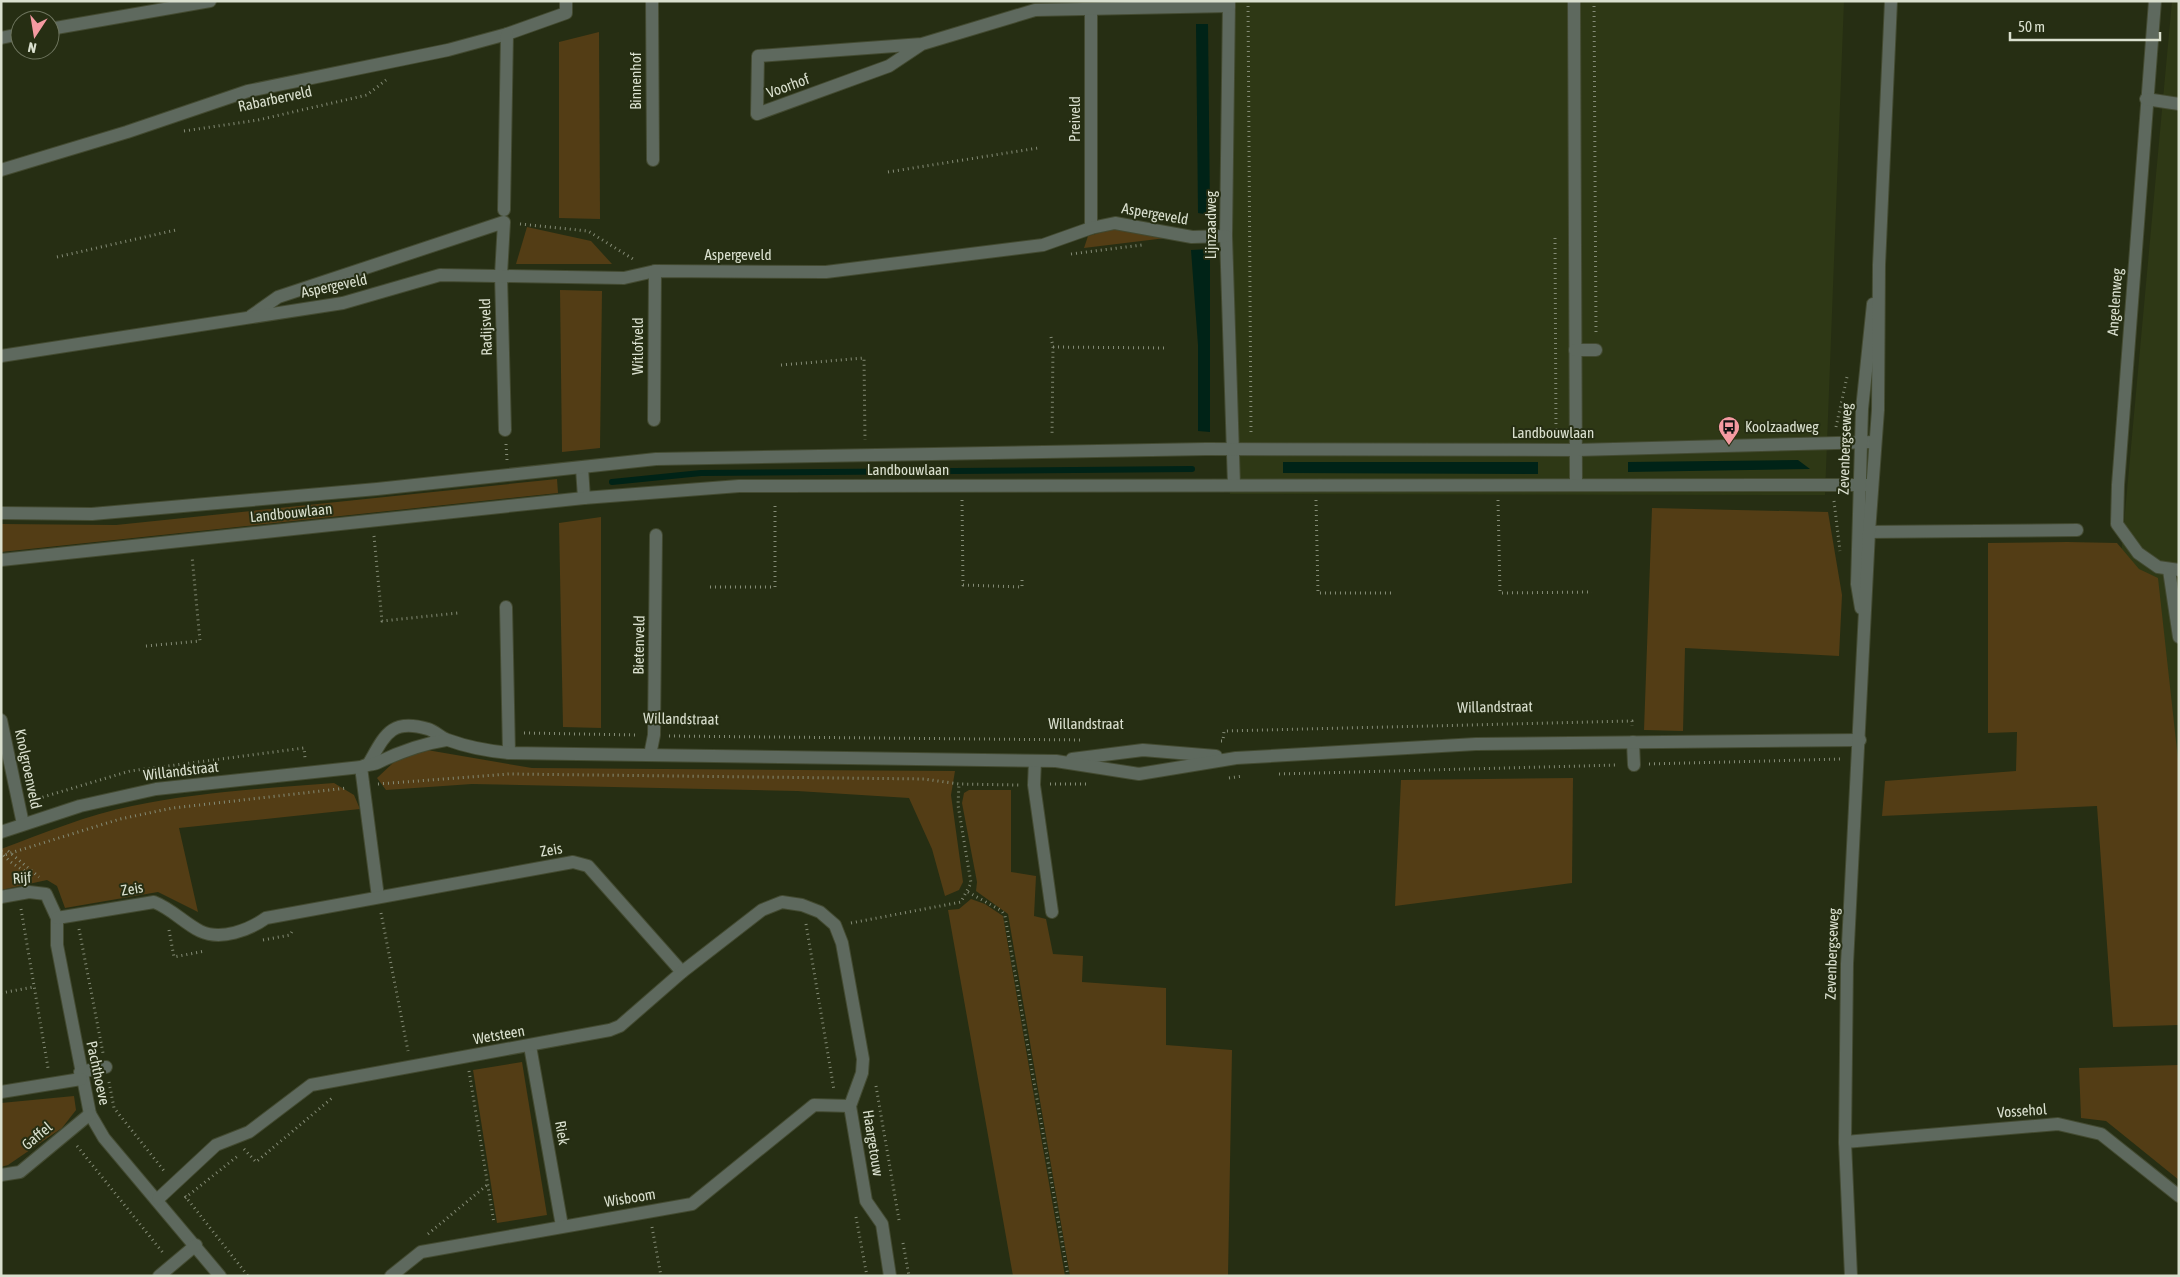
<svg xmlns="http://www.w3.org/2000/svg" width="2180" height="1277" font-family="'Asap Condensed',sans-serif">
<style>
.built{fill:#2e3815}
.green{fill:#533d15}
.water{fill:#002317}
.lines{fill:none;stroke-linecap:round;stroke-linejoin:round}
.stream{stroke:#002317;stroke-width:6}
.minor-casing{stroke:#434a31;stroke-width:14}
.path{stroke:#848b76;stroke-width:3;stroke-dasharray:1 4;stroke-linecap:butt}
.minor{stroke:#5e695e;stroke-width:12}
.labels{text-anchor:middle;stroke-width:4;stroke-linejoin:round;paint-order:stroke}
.street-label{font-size:15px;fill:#dae0cf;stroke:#262e13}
.poi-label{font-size:15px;fill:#dae0cf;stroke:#262e13;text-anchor:start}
</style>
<rect width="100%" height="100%" fill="#262e13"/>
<g class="built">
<path d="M1225,1H1844L1825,495L1230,494Z"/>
<path d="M2172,1H2179V811L2098,806Z"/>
</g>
<g class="green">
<path d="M599,32L600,219L559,218V42Z"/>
<path d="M527,227L591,241L612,264H516Z"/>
<path d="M1114,229L1166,238L1084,248L1088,236Z"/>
<path d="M560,290L602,291L600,448L562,452Z"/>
<path d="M557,479L558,493L1,552V524L116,525Z"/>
<path d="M1652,508L1828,512L1842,595L1839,656L1685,648L1683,731L1644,730Z"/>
<path d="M601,517V728L563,727L559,523Z"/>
<path d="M2067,542L2117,543L2139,569L2158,578L2179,768V1025L2113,1027L2097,806L1882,816L1885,781L2016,771L2017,732L1988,733V543Z"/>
<path d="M427,750L532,768L955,771L951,795L963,882L959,890L945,896L932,849L909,798L797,791L472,784L386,790L377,778L394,762Z"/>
<path d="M1573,778L1572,883L1395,906L1401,780Z"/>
<path d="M334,783L354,795L360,809L179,828L198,912L158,892L65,908L57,886L47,880L1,890V849C44,833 87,815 132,806C198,792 267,788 334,783Z"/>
<path d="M969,790H1011V872L1036,876L1034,916L1046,919L1053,954L1083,956L1082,982L1166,988V1045L1232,1050L1228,1276H1070L1008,914L976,891L977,882L962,803L964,793Z"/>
<path d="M971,899L985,904L1003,916L1065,1276H1013L948,910L959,909Z"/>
<path d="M522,1062L547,1215L497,1223L473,1070Z"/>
<path d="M2179,1065V1180L2106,1121L2081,1118L2079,1068Z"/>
<path d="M74,1096L76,1110L62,1128L8,1165L1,1167V1103Z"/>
</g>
<g class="water">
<path d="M1196,24H1208L1210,215L1198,213Z"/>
<path d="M1210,249V432L1198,431V345L1191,250Z"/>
<path d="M1798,460L1810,469L1628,472V462Z"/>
<path d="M1283,462H1538V474L1283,473Z"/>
</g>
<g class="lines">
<path class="stream" d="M612,482L701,473L1192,469"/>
<g class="minor-casing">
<g id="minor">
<path d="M652,1L653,160"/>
<path d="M1229,1L1226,236L1234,485"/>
<path d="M1574,1L1576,485"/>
<path d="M2155,1L2118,485L2117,524L2138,553L2158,567L2179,570"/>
<path d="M1091,9V228"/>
<path d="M50,29L210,1"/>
<path d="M1,38L20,34"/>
<path d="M922,44L889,66L757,114L758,56L922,44L1035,10L1229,6"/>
<path d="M2146,99L2179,104"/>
<path d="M1,170L127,132L248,91L448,50L507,34L566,13V1"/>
<path d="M504,210L507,34"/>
<path d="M251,316L278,297L504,222L501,275L505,430"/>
<path d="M1575,350H1596"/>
<path d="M1,356L343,303L440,275L624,278L655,271L826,272L1043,245L1091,228L1115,223L1192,237L1226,236"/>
<path d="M654,420L655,271"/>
<path d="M582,468L584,498"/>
<path d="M1,513L92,514L377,489L656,459L1206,449L1577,450L1875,442"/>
<path d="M1863,532L2077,530"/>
<path d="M1,560L584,498L739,486L1872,485"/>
<path d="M2169,570L2179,637"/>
<path d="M506,607L509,753"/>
<path d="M1861,608L1857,584L1862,409L1873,304"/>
<path d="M1,720L23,824"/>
<path d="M1633,742L1634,765"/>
<path d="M650,755L654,735L656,535"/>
<path d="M1072,759L1143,750L1216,756"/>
<path d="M1035,761L1034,785L1052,912"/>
<path d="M369,763C385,735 391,718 428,729C435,731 441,738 448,740C467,747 488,751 509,753L1056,761L1139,774L1236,758L1476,744L1860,740"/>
<path d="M361,767L378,897"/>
<path d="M1,832L80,806L156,789L361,767C367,764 374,765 379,762C402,751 421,744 446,740"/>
<path d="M1,897L29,892L46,894L57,918V945L90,1114L104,1138L220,1276"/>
<path d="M57,918L154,902C172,909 184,923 200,931C221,941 249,930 266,918L573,862L588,866L682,972"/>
<path d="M530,1046L562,1226"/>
<path d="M80,1072L106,1067"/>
<path d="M1,1092L81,1079"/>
<path d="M1845,1142L2058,1124L2101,1134L2179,1196"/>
<path d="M1,1175L20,1172L90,1114"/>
<path d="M158,1199L216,1145L249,1132L311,1085L610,1030L620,1026L682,972L762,910L782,902L802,905L820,912L835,925L842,943L863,1059L862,1073L850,1106L866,1201L882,1224L890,1276"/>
<path d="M159,1276L196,1245"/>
<path d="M391,1276L421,1252L692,1204L814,1105L850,1106"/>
<path d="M1851,1276L1845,1142L1847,964L1869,532L1878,410L1879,265L1891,1"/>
</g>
</g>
<g class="path">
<path d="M1248,1L1251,434"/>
<path d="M1594,1L1596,335"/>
<path d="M184,131L258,120L367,95L386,80"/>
<path d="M888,172L1038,148"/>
<path d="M520,224L588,231L633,259"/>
<path d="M1555,238L1556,432"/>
<path d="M1071,254L1142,245"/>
<path d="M57,257L176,230"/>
<path d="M1051,337L1053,347L1052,436"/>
<path d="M1053,347L1168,348"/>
<path d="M781,365L864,358L865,440"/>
<path d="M1836,427L1847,377"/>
<path d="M506,444L507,460"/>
<path d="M962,500L963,585L1022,587V580"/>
<path d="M1316,500L1318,593H1391"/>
<path d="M1498,500L1500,593L1592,592"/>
<path d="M1834,501L1840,551"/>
<path d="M374,536L382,621L458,613"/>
<path d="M710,587H775V502"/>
<path d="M146,646L200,641L192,556"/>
<path d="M524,733L638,735"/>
<path d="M669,736L1083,740"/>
<path d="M1221,741H1223L1224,731L1632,721V726"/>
<path d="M1649,764L1843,759"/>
<path d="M1279,774L1618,765"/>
<path d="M1229,778L1243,776"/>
<path d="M378,784L509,774L924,779L959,784L1019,785"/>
<path d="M1050,784H1089"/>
<path d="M33,800L130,771L304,748L305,758"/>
<path d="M1,851C8,863 21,868 32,876"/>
<path d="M8,851L39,877"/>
<path d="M1,856L120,819L173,808L347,788"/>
<path d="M968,892L1002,911L1005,916L1068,1276"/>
<path d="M21,909L48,1068"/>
<path d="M381,913L408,1051"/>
<path d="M851,923L961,902L971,883L958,805L959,784"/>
<path d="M806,924L834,1090"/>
<path d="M79,929L103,1053"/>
<path d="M169,930L174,957L205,951"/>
<path d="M263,940L290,935L293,930"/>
<path d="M1,993L34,987"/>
<path d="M469,1071L494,1223"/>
<path d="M109,1082L114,1108L165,1172"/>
<path d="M876,1086L899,1220"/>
<path d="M77,1146L164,1254"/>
<path d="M244,1149L256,1162L332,1098"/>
<path d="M185,1196L248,1276"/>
<path d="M185,1198L239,1155"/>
<path d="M856,1217L867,1276"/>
<path d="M652,1227L661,1276"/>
<path d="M428,1234L487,1185"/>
<path d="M903,1243L909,1276"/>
</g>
<use href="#minor" class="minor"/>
</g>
<defs>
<g id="bus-pin" transform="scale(1.125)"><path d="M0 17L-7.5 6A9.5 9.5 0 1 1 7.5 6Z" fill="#f49aa1" stroke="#262e13"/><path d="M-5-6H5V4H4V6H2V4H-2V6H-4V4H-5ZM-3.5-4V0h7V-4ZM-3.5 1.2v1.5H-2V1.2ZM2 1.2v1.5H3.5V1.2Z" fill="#111"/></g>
</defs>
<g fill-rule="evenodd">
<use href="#bus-pin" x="1729" y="427"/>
</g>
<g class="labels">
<g class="street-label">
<text transform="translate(636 81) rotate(-90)" y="5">Binnenhof</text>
<text transform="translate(788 86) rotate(-20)" y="5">Voorhof</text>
<text transform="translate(275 99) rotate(-12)" y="5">Rabarberveld</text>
<text transform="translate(1075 119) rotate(-90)" y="5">Preiveld</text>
<text transform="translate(1155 214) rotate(10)" y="5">Aspergeveld</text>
<text transform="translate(1211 225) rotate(-90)" y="5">Lijnzaadweg</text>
<text x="738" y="260">Aspergeveld</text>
<text transform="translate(334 286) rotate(-12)" y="5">Aspergeveld</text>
<text transform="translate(2115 302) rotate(-86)" y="5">Angelenweg</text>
<text transform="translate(486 327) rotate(-92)" y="5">Radijsveld</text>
<text transform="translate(638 346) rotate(-90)" y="5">Witlofveld</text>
<text x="1553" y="438">Landbouwlaan</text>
<text transform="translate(1845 449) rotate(-88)" y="5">Zevenbergseweg</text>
<text x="908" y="475">Landbouwlaan</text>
<text transform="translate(291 513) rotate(-6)" y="5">Landbouwlaan</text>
<text transform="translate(639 645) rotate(-89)" y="5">Bietenveld</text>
<text transform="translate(1495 707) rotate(-1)" y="5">Willandstraat</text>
<text transform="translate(681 719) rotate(1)" y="5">Willandstraat</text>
<text x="1086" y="729">Willandstraat</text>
<text transform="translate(28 769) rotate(78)" y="5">Knolgroenveld</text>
<text transform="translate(181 771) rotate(-7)" y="5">Willandstraat</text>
<text transform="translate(551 850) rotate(-10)" y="5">Zeis</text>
<text transform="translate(22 878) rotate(-4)" y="5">Rijf</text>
<text transform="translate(132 889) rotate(-9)" y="5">Zeis</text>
<text transform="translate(1832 954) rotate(-88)" y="5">Zevenbergseweg</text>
<text transform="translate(499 1035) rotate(-10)" y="5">Wetsteen</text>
<text transform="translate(98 1073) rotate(78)" y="5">Pachthoeve</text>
<text transform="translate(2022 1111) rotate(-4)" y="5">Vossehol</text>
<text transform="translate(562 1133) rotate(80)" y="5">Riek</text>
<text transform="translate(37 1136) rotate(-40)" y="5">Gaffel</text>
<text transform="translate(873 1143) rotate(81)" y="5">Haargetouw</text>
<text transform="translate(630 1198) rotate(-9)" y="5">Wisboom</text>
</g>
<g class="poi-label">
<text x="1745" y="432">Koolzaadweg</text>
</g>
</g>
<rect width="2180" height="1277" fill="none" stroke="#dae0cf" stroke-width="5"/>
<g transform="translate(35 35) rotate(192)"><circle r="24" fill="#262e13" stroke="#6e755e"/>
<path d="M0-4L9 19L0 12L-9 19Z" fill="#f49aa1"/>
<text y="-8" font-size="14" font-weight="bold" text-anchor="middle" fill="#dae0cf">N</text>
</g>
<path d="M2010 32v8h150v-8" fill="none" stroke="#dae0cf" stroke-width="2.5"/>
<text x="2018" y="32" font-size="15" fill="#dae0cf" stroke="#262e13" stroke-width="4" paint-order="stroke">50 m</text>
</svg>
